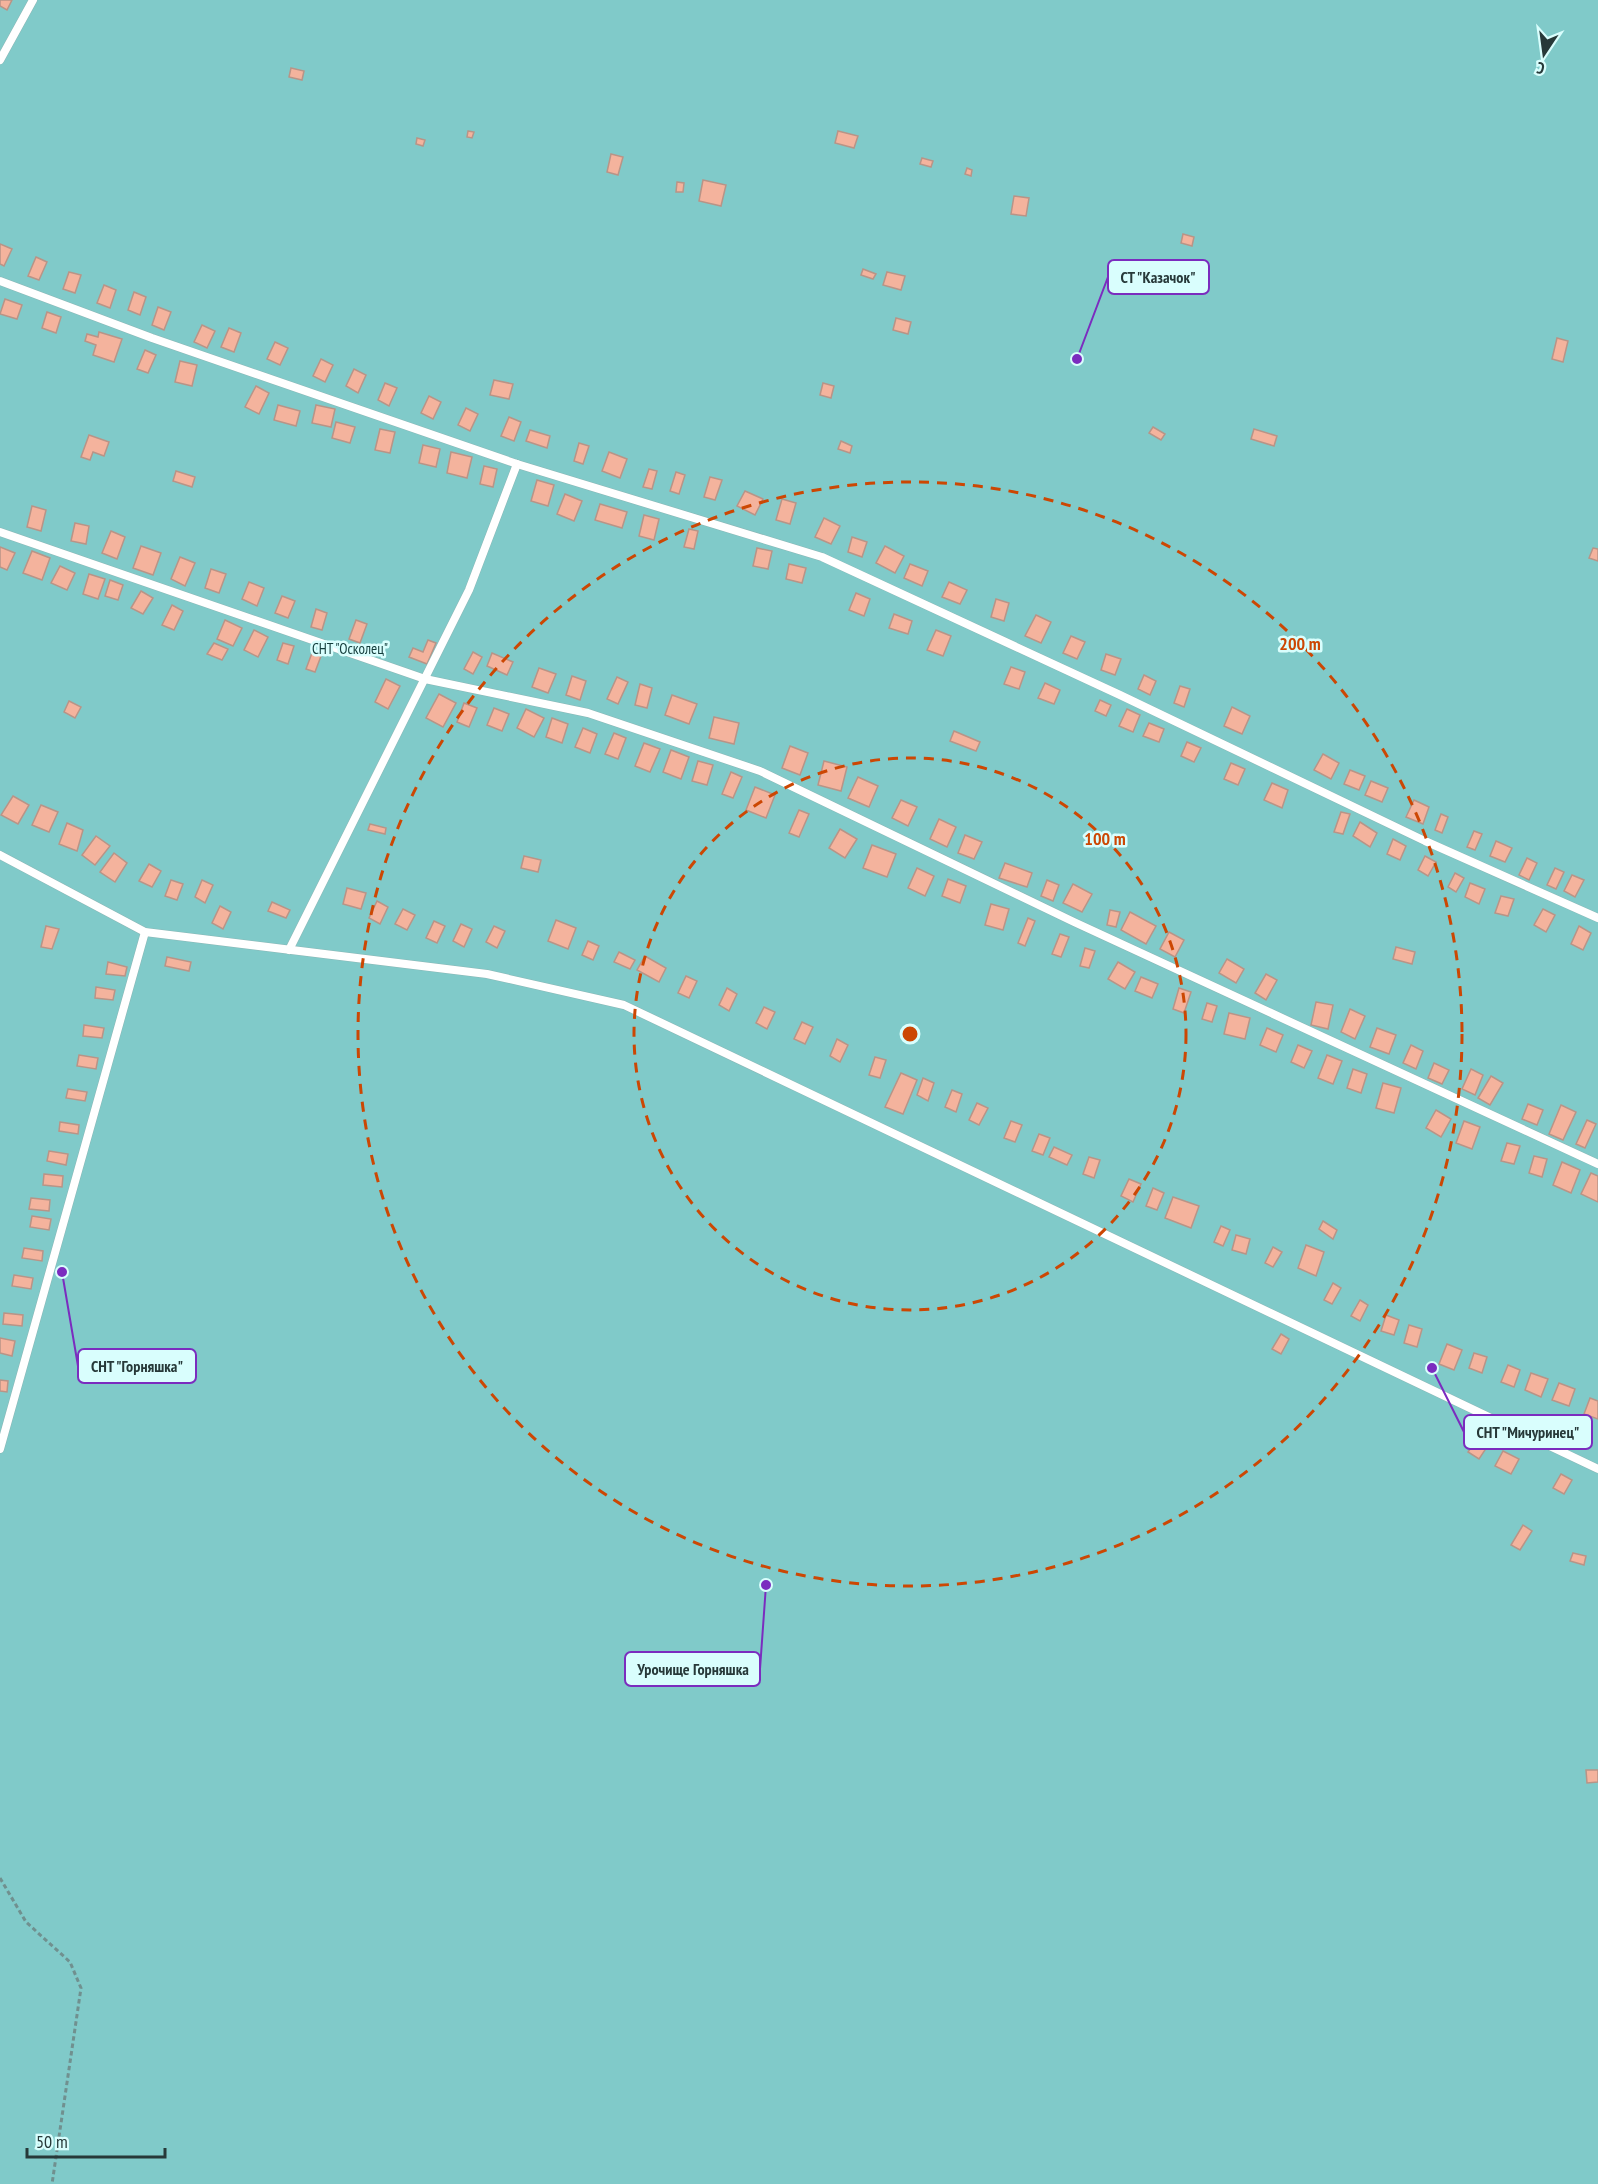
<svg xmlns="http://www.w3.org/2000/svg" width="1598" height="2184" font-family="'PT Sans Narrow',sans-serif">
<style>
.green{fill:#80cac9}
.building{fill:#f4b39d;stroke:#b89487;stroke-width:1.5}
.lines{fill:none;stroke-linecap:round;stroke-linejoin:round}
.lane-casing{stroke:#8ab7b6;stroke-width:9}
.path{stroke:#70908f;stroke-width:3;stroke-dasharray:4.5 3;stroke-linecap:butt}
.lane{stroke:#fff;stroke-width:8}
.ring{fill:none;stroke:#cc4703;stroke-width:3;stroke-dasharray:10 8}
.labels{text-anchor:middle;stroke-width:5;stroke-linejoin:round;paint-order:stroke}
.park-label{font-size:15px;fill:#133c3b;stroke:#d9fefd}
.centre{fill:#cc4703;stroke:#d9fefd;stroke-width:3}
.ring-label{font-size:18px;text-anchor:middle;font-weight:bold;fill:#cc4703;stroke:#d9fefd;stroke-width:5;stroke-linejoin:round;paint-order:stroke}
.leader{fill:none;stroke:#7b2cbf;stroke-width:2}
.callout-dot{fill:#7b2cbf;stroke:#d9fefd;stroke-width:2}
.callout{fill:#d9fefd;stroke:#7b2cbf;stroke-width:2}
.callout-label{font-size:16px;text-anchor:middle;font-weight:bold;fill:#273939}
</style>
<rect width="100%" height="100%" fill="#c4f3f2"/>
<rect class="green" x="0" y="0" width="1598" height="2184"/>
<g class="building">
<path d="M0,0H12L7,10L0,6Z"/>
<path d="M291,68L304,71L302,80L289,77Z"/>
<path d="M468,131L474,132L472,138L467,137Z"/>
<path d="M838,131L858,136L854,148L835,143Z"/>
<path d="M417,138L425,140L423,146L416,144Z"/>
<path d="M611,154L623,157L618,175L607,172Z"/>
<path d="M922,158L933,161L931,167L920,164Z"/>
<path d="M967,168L972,170L971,176L965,174Z"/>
<path d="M703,180L726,185L721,206L699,201Z"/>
<path d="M677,182L684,183L683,192H676Z"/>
<path d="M1014,196L1029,198L1026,216L1011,214Z"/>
<path d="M1183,234L1194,237L1192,246L1181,243Z"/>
<path d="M0,244L12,249L4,266L0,264Z"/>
<path d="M36,257L47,262L39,280L28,276Z"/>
<path d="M863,269L876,274L873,279L861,275Z"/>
<path d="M69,272L81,275L75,293L63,289Z"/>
<path d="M887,272L905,276L901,290L883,285Z"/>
<path d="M104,285L116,290L110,308L97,303Z"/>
<path d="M134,292L146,297L140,315L128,310Z"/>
<path d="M5,299L22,305L17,319L0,314Z"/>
<path d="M158,307L171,312L164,330L152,325Z"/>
<path d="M47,312L61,317L56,333L42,328Z"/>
<path d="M896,318L911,322L908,334L893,330Z"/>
<path d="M202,325L215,331L207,348L194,342Z"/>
<path d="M229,328L241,333L234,352L221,347Z"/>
<path d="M99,332L122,339L114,362L93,355L96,345L85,341L87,334L98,337Z"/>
<path d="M1557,338L1568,341L1563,362L1552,359Z"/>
<path d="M275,342L288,348L280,365L267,359Z"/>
<path d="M145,350L156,355L148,373L137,369Z"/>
<path d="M321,359L333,365L325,382L313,376Z"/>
<path d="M180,361L197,365L192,386L175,382Z"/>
<path d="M354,369L366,375L358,393L346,386Z"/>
<path d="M494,380L513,384L509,399L490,395Z"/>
<path d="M385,383L397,388L389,406L378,400Z"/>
<path d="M823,383L834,386L831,398L820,395Z"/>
<path d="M256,386L269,393L259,414L245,407Z"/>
<path d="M429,396L441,402L433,419L421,413Z"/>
<path d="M278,405L300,411L296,426L274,420Z"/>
<path d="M316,405L335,409L331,427L312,423Z"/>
<path d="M466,408L478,414L470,431L458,425Z"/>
<path d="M509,417L521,422L514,441L501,436Z"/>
<path d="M336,422L355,427L350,443L332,438Z"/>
<path d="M1153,427L1165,434L1161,440L1149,433Z"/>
<path d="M380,429L395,432L390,453L375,450Z"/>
<path d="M1254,429L1277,436L1274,446L1251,439Z"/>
<path d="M530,430L550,436L547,448L526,441Z"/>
<path d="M89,435L109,442L104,456L93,452L90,460L81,457Z"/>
<path d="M841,441L852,446L850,453L838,449Z"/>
<path d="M579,443L589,446L583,464L574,461Z"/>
<path d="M423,445L440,449L436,467L419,463Z"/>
<path d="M451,452L472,457L467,478L447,473Z"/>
<path d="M609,452L627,459L620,478L602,471Z"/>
<path d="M484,466L497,469L493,487L480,484Z"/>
<path d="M649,469L657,471L652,489L643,487Z"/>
<path d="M176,471L195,477L192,487L173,481Z"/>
<path d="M676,472L685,475L679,494L670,491Z"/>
<path d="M710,477L722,480L715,500L704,497Z"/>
<path d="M537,480L554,485L548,506L531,501Z"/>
<path d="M745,491L763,499L755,515L737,506Z"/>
<path d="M565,494L582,501L574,521L557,514Z"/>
<path d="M782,499L796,503L790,524L776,520Z"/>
<path d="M600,504L627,512L622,528L595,520Z"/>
<path d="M32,506L46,510L41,531L27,527Z"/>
<path d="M644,515L659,519L654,540L639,536Z"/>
<path d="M824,518L840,526L831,544L815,537Z"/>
<path d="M75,523L89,526L86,544L71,541Z"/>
<path d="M689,529L698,531L694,549L684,547Z"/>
<path d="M111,531L125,537L117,559L102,553Z"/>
<path d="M852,537L867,542L862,557L848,552Z"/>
<path d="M141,546L161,553L153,575L133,568Z"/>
<path d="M885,546L904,556L895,573L876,563Z"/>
<path d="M0,547L15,553L7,570L0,567Z"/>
<path d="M757,548L772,551L768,569L753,566Z"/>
<path d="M1593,548L1598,549V561L1589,558Z"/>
<path d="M32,551L50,558L42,580L23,573Z"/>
<path d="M180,557L195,563L185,586L171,579Z"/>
<path d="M789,564L806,568L802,583L786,579Z"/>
<path d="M910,564L928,571L922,586L904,578Z"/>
<path d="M60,566L75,573L67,590L51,583Z"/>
<path d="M211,569L226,574L219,593L205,588Z"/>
<path d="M89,574L105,579L98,599L83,594Z"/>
<path d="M110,580L123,585L118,600L105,596Z"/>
<path d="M249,582L264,588L257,606L242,599Z"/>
<path d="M949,582L967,590L960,604L942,597Z"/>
<path d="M141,591L153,598L143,614L131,608Z"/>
<path d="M856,593L870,599L864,616L849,610Z"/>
<path d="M282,596L295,601L288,618L275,613Z"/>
<path d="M996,599L1009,603L1004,621L991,617Z"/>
<path d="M172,605L183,611L174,630L162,625Z"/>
<path d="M316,609L327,613L322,630L311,627Z"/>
<path d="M894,614L912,621L908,634L889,628Z"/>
<path d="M1036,615L1051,622L1041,643L1025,636Z"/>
<path d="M225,620L242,628L233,646L217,639Z"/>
<path d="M356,620L367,624L360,643L349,639Z"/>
<path d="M254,630L268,637L258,657L244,650Z"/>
<path d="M936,630L951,636L943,656L927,650Z"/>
<path d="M1071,636L1085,642L1077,659L1063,653Z"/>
<path d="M428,640L436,643L427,664L409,657L413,648L423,652Z"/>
<path d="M214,643L228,649L222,660L207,654Z"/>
<path d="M283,643L294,646L288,664L277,660Z"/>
<path d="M473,652L482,657L473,674L464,669Z"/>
<path d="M312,653L321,656L315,672L306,669Z"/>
<path d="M492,653L513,662L507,675L487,666Z"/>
<path d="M1106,654L1121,659L1115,675L1101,670Z"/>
<path d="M1011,667L1025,672L1019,689L1004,684Z"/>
<path d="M539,668L556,674L548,693L532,687Z"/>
<path d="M1144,675L1156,681L1150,695L1138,689Z"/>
<path d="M572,676L586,681L580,700L566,695Z"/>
<path d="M617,677L628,682L618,704L607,699Z"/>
<path d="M386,679L400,686L388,709L375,702Z"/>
<path d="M1045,683L1060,690L1054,704L1038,698Z"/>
<path d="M640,684L652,688L647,708L635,705Z"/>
<path d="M1180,686L1190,689L1184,707L1174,703Z"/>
<path d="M439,694L456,703L443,727L426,718Z"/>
<path d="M672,695L697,704L689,724L665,715Z"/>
<path d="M1100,700L1111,705L1106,716L1095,711Z"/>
<path d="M69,701L81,707L75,718L64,712Z"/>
<path d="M464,703L477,708L469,727L457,722Z"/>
<path d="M1232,707L1250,716L1242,734L1224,726Z"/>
<path d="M494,708L509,714L502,731L487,725Z"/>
<path d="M526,709L544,718L534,737L517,728Z"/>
<path d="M1127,709L1140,715L1133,732L1119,726Z"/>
<path d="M714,717L739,723L734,744L709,738Z"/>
<path d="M552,718L568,724L562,743L546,737Z"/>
<path d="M1149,723L1164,729L1159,742L1143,736Z"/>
<path d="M583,728L597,734L590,753L575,747Z"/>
<path d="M954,731L980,742L976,751L950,741Z"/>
<path d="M614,733L626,738L618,759L605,754Z"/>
<path d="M1187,742L1201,748L1194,762L1181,756Z"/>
<path d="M644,743L660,749L650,772L635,766Z"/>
<path d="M790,746L808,753L800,775L782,768Z"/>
<path d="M671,750L689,757L681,779L663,772Z"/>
<path d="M1323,754L1339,763L1331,779L1314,770Z"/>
<path d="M698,761L713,765L707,785L692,781Z"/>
<path d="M824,761L847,767L841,791L818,785Z"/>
<path d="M1231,763L1245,769L1238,785L1224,779Z"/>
<path d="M1350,770L1365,776L1359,790L1344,784Z"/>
<path d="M731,772L742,777L733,798L722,794Z"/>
<path d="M858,777L878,786L869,807L848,798Z"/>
<path d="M1371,781L1388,788L1382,802L1365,795Z"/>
<path d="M1272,783L1288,790L1282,808L1264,800Z"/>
<path d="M755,787L775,795L766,818L746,810Z"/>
<path d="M13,796L29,805L18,824L1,815Z"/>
<path d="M901,800L917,807L908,826L892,818Z"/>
<path d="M1414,800L1429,807L1423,824L1406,817Z"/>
<path d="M41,805L58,812L49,832L32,825Z"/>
<path d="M799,810L809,814L799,837L789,833Z"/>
<path d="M1341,812L1350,814L1343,834L1334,832Z"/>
<path d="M1441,814L1448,817L1442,833L1435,830Z"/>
<path d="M939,819L956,827L947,847L930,839Z"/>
<path d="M1360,822L1377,833L1370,847L1353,836Z"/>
<path d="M67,823L83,830L77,851L59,844Z"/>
<path d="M370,824L386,828L385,834L368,830Z"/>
<path d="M840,829L857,839L845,858L829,848Z"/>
<path d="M1474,831L1482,834L1475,850L1467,847Z"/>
<path d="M965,835L982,842L974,859L958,853Z"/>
<path d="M96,836L110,846L95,865L82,855Z"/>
<path d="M1393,839L1406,846L1400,860L1387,854Z"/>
<path d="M1496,841L1512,848L1505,862L1490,856Z"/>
<path d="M872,845L896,854L887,877L863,868Z"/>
<path d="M114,853L127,863L115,882L100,872Z"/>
<path d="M524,856L541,860L538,872L521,868Z"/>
<path d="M1425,856L1436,862L1428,876L1418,870Z"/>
<path d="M1527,858L1537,863L1529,880L1519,875Z"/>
<path d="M1005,863L1032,873L1027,887L999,878Z"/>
<path d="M149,864L161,871L152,887L139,881Z"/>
<path d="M917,868L934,876L925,896L908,888Z"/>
<path d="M1555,868L1564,872L1556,889L1547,885Z"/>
<path d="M1455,873L1464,878L1456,892L1448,887Z"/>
<path d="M1572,875L1584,880L1575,897L1564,891Z"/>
<path d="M948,879L966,886L960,903L942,896Z"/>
<path d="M171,880L183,884L177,900L165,896Z"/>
<path d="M202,880L213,885L205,903L195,897Z"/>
<path d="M1047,880L1059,885L1053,901L1041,896Z"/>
<path d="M1470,883L1485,889L1479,904L1465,897Z"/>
<path d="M1073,884L1092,894L1082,912L1063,903Z"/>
<path d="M347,888L366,893L361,909L343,904Z"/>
<path d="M1501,896L1514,899L1508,916L1495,913Z"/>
<path d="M377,901L388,907L380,924L369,918Z"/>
<path d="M272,902L290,910L286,918L268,911Z"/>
<path d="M991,904L1009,909L1003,930L985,925Z"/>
<path d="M220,906L231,912L223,929L212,923Z"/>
<path d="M403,909L415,915L407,930L395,924Z"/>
<path d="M1543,909L1555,915L1546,932L1534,925Z"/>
<path d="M1110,910L1120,912L1116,927L1107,925Z"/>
<path d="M1130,912L1156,926L1146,944L1121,930Z"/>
<path d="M1028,918L1035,921L1025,946L1018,943Z"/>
<path d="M556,920L576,928L568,949L548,941Z"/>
<path d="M434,921L445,926L437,943L426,938Z"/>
<path d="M461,924L472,929L464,947L453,941Z"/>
<path d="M46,926L59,929L52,949L41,947Z"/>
<path d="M494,926L505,931L497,948L486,942Z"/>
<path d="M1579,926L1591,933L1583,950L1571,944Z"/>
<path d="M1169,932L1184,940L1175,957L1160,949Z"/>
<path d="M1060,934L1069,937L1061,957L1052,954Z"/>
<path d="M588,941L599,946L593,960L582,955Z"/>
<path d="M1396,947L1415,952L1412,964L1393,959Z"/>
<path d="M1085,948L1095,951L1089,968L1080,966Z"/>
<path d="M619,952L635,960L630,969L614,962Z"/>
<path d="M645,956L666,968L659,982L637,970Z"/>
<path d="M167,957L191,962L189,971L165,966Z"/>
<path d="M1227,959L1244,969L1236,983L1219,973Z"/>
<path d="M108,962L127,967L125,976L106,974Z"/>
<path d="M1118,962L1135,972L1125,989L1108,979Z"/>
<path d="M1266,974L1277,980L1266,1000L1255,993Z"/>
<path d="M686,976L697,981L689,998L678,993Z"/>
<path d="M1141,977L1158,984L1152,998L1135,991Z"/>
<path d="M96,987L115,990L113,1000L95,998Z"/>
<path d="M727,988L737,994L729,1011L719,1005Z"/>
<path d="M1179,988L1191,992L1184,1013L1173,1009Z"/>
<path d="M1316,1002L1333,1005L1328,1029L1311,1025Z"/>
<path d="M1207,1003L1217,1006L1212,1022L1202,1019Z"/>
<path d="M764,1007L775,1012L767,1029L756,1023Z"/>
<path d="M1350,1009L1365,1016L1355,1039L1341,1032Z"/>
<path d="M1229,1013L1250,1018L1245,1039L1224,1034Z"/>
<path d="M802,1022L813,1027L805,1044L794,1039Z"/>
<path d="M84,1025L104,1028L102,1038L83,1036Z"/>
<path d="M1267,1028L1283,1035L1276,1052L1260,1045Z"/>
<path d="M1377,1028L1396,1035L1389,1054L1370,1047Z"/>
<path d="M837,1039L848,1045L840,1062L830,1056Z"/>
<path d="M1298,1045L1312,1051L1304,1068L1291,1062Z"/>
<path d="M1411,1045L1423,1051L1416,1069L1403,1063Z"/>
<path d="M79,1055L98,1058L96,1069L77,1066Z"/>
<path d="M1327,1055L1342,1061L1333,1084L1318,1078Z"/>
<path d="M875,1057L886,1060L880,1078L869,1075Z"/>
<path d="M1434,1063L1449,1070L1442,1084L1428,1078Z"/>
<path d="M1353,1069L1367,1074L1361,1093L1347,1088Z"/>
<path d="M1471,1069L1483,1075L1475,1095L1462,1089Z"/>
<path d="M901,1073L917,1080L903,1114L885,1107Z"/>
<path d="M1491,1076L1503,1083L1490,1105L1478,1098Z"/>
<path d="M923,1078L934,1083L928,1101L917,1095Z"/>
<path d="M1383,1083L1401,1088L1394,1113L1376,1108Z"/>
<path d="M68,1089L87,1092L85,1101L66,1098Z"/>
<path d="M952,1090L962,1094L956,1112L945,1107Z"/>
<path d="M977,1103L988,1108L979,1125L969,1120Z"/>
<path d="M1528,1104L1543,1110L1537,1125L1522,1119Z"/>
<path d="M1561,1105L1576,1112L1563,1140L1549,1134Z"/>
<path d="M1436,1110L1451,1119L1441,1137L1426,1128Z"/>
<path d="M1587,1120L1596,1124L1585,1148L1576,1144Z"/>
<path d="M1011,1121L1022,1125L1015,1142L1004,1138Z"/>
<path d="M1464,1121L1480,1127L1472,1149L1456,1143Z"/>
<path d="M60,1122L79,1125L78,1134L59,1131Z"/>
<path d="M1039,1134L1050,1138L1043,1155L1032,1151Z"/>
<path d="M1507,1143L1520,1146L1514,1164L1501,1161Z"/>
<path d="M1054,1147L1072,1155L1067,1165L1049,1157Z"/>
<path d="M49,1151L68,1154L66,1165L47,1161Z"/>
<path d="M1534,1156L1547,1159L1542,1177L1529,1173Z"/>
<path d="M1089,1157L1100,1160L1094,1178L1083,1174Z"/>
<path d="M1562,1162L1580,1170L1571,1193L1553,1185Z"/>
<path d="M1591,1173L1598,1176V1202L1581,1194Z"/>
<path d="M44,1174L63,1176L62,1187L43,1185Z"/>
<path d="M1129,1179L1141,1184L1133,1202L1121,1196Z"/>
<path d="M1153,1188L1164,1193L1157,1210L1146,1206Z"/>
<path d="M1173,1197L1199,1206L1191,1228L1165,1218Z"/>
<path d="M31,1198L50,1200L49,1211L29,1209Z"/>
<path d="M32,1216L51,1219L49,1230L30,1227Z"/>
<path d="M1323,1221L1337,1230L1333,1239L1319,1229Z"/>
<path d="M1221,1226L1230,1230L1223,1246L1214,1242Z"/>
<path d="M1236,1235L1250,1239L1246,1254L1232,1250Z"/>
<path d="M1306,1245L1324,1252L1316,1276L1298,1268Z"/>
<path d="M1273,1247L1282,1252L1273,1267L1265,1263Z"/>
<path d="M24,1248L43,1251L42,1261L22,1258Z"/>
<path d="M14,1275L33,1278L31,1289L12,1286Z"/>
<path d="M1333,1283L1341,1288L1332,1304L1324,1300Z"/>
<path d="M1360,1300L1368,1305L1360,1321L1351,1316Z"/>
<path d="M4,1313L23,1315L22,1326L3,1324Z"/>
<path d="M1386,1315L1399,1320L1394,1335L1381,1331Z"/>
<path d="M1409,1325L1422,1329L1417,1347L1404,1343Z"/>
<path d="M1281,1334L1289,1339L1281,1354L1272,1349Z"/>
<path d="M0,1338L15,1341L12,1356L0,1353Z"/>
<path d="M1447,1344L1462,1350L1454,1370L1439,1364Z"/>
<path d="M1474,1353L1487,1357L1482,1373L1469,1368Z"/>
<path d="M1508,1365L1520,1370L1514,1387L1501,1382Z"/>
<path d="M1531,1373L1548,1379L1541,1397L1525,1390Z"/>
<path d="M0,1380L8,1381L7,1392L0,1391Z"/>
<path d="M1559,1383L1575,1389L1569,1406L1552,1400Z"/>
<path d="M1590,1398L1598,1401V1419L1584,1414Z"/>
<path d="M1478,1437L1489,1444L1479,1459L1468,1452Z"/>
<path d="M1503,1451L1519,1459L1511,1474L1495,1466Z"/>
<path d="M1561,1474L1572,1480L1564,1494L1553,1488Z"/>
<path d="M1523,1525L1532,1531L1520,1550L1511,1545Z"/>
<path d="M1573,1553L1586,1556L1584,1565L1570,1561Z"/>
<path d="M1586,1770H1598V1782L1587,1783Z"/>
</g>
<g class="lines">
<g class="lane-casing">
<g id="lane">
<path d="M0,60L33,0"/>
<path d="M0,281L152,338L517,464L822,557L1120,695L1425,841L1598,918"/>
<path d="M0,532L425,679L588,713L760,771L1074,922L1598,1164"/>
<path d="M0,855L145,932L487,974L624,1005L1598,1469"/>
<path d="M289,950L469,590L517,464"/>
<path d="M0,1449L145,932"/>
</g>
</g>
<path class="path" d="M0,1878L26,1922L70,1962L81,1988L52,2184"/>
<use href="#lane" class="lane"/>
</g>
<g class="ring">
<circle cx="910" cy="1034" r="276"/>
<circle cx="910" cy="1034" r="552"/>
</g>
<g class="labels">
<g class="park-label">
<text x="350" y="654">СНТ "Осколец"</text>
</g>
</g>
<circle cx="910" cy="1034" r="9" class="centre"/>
<g class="ring-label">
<text x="1300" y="650">200 m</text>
<text x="1105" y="845">100 m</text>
</g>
<path class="leader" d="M1077 359L1108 277M62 1272L78 1366M1432 1368L1464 1432M766 1585L760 1669"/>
<g class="callout-dot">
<circle cx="1077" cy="359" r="6"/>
<circle cx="62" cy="1272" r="6"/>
<circle cx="1432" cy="1368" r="6"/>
<circle cx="766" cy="1585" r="6"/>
</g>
<g class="callout">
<rect x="1108" y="260" width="101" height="34" rx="6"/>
<rect x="78" y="1349" width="118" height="34" rx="6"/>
<rect x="1464" y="1415" width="128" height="34" rx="6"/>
<rect x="625" y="1652" width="135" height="34" rx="6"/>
</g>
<g class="callout-label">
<text x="1158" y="283">СТ "Казачок"</text>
<text x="137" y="1372">СНТ "Горняшка"</text>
<text x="1528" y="1438">СНТ "Мичуринец"</text>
<text x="693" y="1675">Урочище Горняшка</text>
</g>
<g transform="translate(1544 54) rotate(193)" stroke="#d9fefd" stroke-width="4.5" paint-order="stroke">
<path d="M0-4.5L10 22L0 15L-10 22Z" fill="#273939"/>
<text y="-9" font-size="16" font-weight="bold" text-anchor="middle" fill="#273939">С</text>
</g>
<path d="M27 2148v9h138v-9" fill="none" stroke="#273939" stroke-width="3"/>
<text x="36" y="2148" font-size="18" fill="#273939" stroke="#d9fefd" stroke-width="4.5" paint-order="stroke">50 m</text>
</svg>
